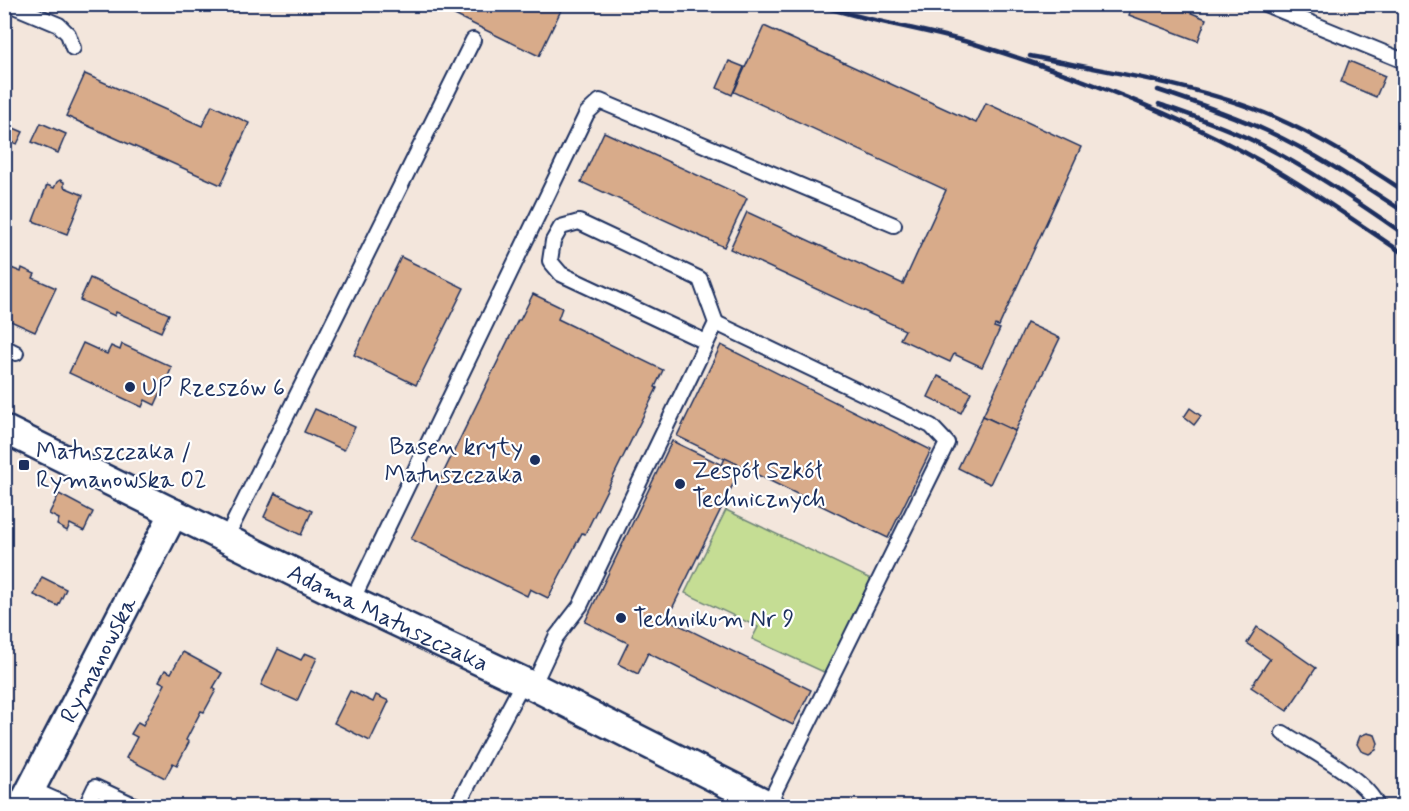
<svg xmlns="http://www.w3.org/2000/svg" width="1409" height="811" font-family="Mynerve,sans-serif">
<style>
.green{fill:#c5dd94;stroke:#708679;stroke-width:1.5}
.building{fill:#d8ab8a;stroke:#1b2f5e;stroke-width:1.5}
.lines{fill:none;stroke-linecap:round;stroke-linejoin:round}
.lane-casing{stroke:#1b2f5e;stroke-width:18}
.street-casing{stroke:#1b2f5e;stroke-width:32}
.lane{stroke:#fff;stroke-width:14}
.street{stroke:#fff;stroke-width:27}
.rail{stroke:#1b2f5e;stroke-width:4.5}
.poi-dot{fill:#1b2f5e;stroke:#fff;stroke-width:2}
.labels{text-anchor:middle;stroke-width:4.5;stroke-linejoin:round;paint-order:stroke}
.poi-label{font-size:24px;fill:#1b2f5e;stroke:#fff;text-anchor:start}
.street-label{font-size:24px;fill:#1b2f5e;stroke:#fff}
</style>
<rect width="100%" height="100%" fill="#f3e6dc"/>
<filter id="ink" filterUnits="userSpaceOnUse"><feTurbulence type="fractalNoise" baseFrequency=".0167" numOctaves="2"/><feDisplacementMap in="SourceGraphic" scale="12" xChannelSelector="R" yChannelSelector="G"/><feConvolveMatrix kernelMatrix="1 2 1 2 8 2 1 2 1" color-interpolation-filters="sRGB"/></filter>
<g filter="url(#ink)">
<path class="green" d="M726,510L871,579L826,673L752,639L758,627L685,593Z"/>
<g class="building">
<path d="M432,4H564L539,56Z"/>
<path d="M1133,4H1170L1206,19L1198,41L1129,15Z"/>
<path d="M764,26L976,123L986,103L1081,147L999,326L995,325L994,327L1000,329L982,367L954,354L950,362L900,339L905,330L730,249L747,212L903,284L946,190L734,92Z"/>
<path d="M729,61L744,67L732,95L717,88Z"/>
<path d="M1349,61L1385,76L1376,97L1341,82Z"/>
<path d="M85,74L202,126L212,105L249,123L221,185L66,116Z"/>
<path d="M41,123L66,134L58,153L32,142Z"/>
<path d="M4,124L23,132L17,144L12,142L4,157Z"/>
<path d="M604,132L747,198L724,247L581,182Z"/>
<path d="M60,180L64,182V187L83,195L67,234L33,221L47,185L54,188L57,182Z"/>
<path d="M401,257L464,288L416,385L354,355Z"/>
<path d="M4,265L21,272L22,268L35,274L33,278L56,288L35,332L4,318Z"/>
<path d="M90,278L169,314L161,332L116,312L115,316L80,300Z"/>
<path d="M533,294L562,308L558,319L663,370L655,387L657,388L585,534L582,533L548,598L530,589L527,596L411,539L518,320H520Z"/>
<path d="M1027,323L1060,338L1015,431L983,416Z"/>
<path d="M83,343L107,354L111,346L120,350L122,344L172,367L155,405L145,400L142,407L69,373Z"/>
<path d="M721,345L931,450L888,538L677,436Z"/>
<path d="M938,376L971,392L961,413L928,397Z"/>
<path d="M1190,408L1201,416L1194,425L1184,417Z"/>
<path d="M315,409L355,427L344,450L304,432Z"/>
<path d="M983,416L1015,431L990,484L958,468Z"/>
<path d="M672,441L722,465L725,458L742,466L667,619L811,690L793,725L648,653L638,674L618,664L628,643L585,622Z"/>
<path d="M275,493L312,511L301,535L264,517Z"/>
<path d="M59,494L93,512L84,531L70,524L67,531L57,525L59,519L49,514Z"/>
<path d="M42,577L66,589L58,606L34,595Z"/>
<path d="M1257,627L1316,668L1287,711L1251,687L1270,659L1247,643Z"/>
<path d="M278,649L301,660L305,653L317,658L297,701L261,685Z"/>
<path d="M183,652L222,673L213,688L216,690L204,712L201,711L186,740L189,742L177,765L173,763L165,778L126,758L137,737L131,734L138,722L143,725L165,684L159,681L165,670L171,673Z"/>
<path d="M350,691L373,702L376,695L389,701L370,741L334,723Z"/>
<path d="M1367,733L1375,735L1378,743L1376,750L1369,754L1361,751L1357,744L1360,736Z"/>
<path d="M107,794L134,806H95L97,801L103,803Z"/>
</g>
<g class="lines">
<g class="lane-casing">
<g id="lane">
<path d="M9,4L59,25L68,34L73,48"/>
<path d="M1265,4L1404,61"/>
<path d="M716,323L931,426L947,443L768,805"/>
<path d="M4,347L16,353"/>
<path d="M226,538L473,40"/>
<path d="M352,601L587,113L600,101L894,225"/>
<path d="M533,686L556,637L580,606L716,323L700,279L579,222L561,227L553,241L550,261L561,274L706,342"/>
<path d="M1283,733C1308,749 1367,779 1377,806"/>
<path d="M31,789L69,806"/>
<path d="M86,806L95,787L136,806"/>
<path d="M457,806L523,682"/>
</g>
</g>
<g class="street-casing">
<g id="street">
<path id="s1" d="M4,429L352,601L533,686L771,806"/>
<path id="s2" d="M22,806L174,513"/>
</g>
</g>
<use href="#lane" class="lane"/>
<use href="#street" class="street"/>
<g class="rail">
<path d="M815,4C869,22 925,29 978,45C1069,73 1160,107 1244,152C1300,182 1352,219 1404,254"/>
<path d="M1030,56C1110,72 1199,85 1274,117C1320,137 1363,164 1404,191"/>
<path d="M1158,90C1194,102 1230,114 1265,130C1315,153 1360,183 1404,212"/>
<path d="M1159,104C1193,116 1226,127 1258,143C1310,169 1357,202 1404,234"/>
</g>
</g>
</g>
<g class="poi-dot">
<circle cx="130" cy="387" r="6"/>
<circle cx="535" cy="460" r="6"/>
<rect x="18" y="459" width="12" height="12" rx="3"/>
<circle cx="680" cy="484" r="6"/>
<circle cx="621" cy="618" r="6"/>
</g>
<g class="labels">
<g class="poi-label">
<text x="142" y="395">UP Rzeszów 6</text>
<text x="523" y="454" text-anchor="end">Basen kryty<tspan x="523" dy="28">Matuszczaka</tspan></text>
<text x="36" y="459">Matuszczaka /<tspan x="36" dy="28">Rymanowska 02</tspan></text>
<text x="692" y="478">Zespół Szkół<tspan x="692" dy="28">Technicznych</tspan></text>
<text x="633" y="626">Technikum Nr 9</text>
</g>
<g class="street-label">
<text dy="8" stroke="none"><textPath href="#s1" startOffset="428">Adama Matuszczaka</textPath></text>
<text dy="8" stroke="none"><textPath href="#s2" startOffset="165">Rymanowska</textPath></text>
</g>
</g>
<rect width="1409" height="811" fill="none" stroke="#fff" stroke-width="24"/>
<rect x="12" y="12" width="1385" height="787" fill="none" stroke="#1b2f5e" stroke-width="2" filter="url(#ink)"/>
</svg>
